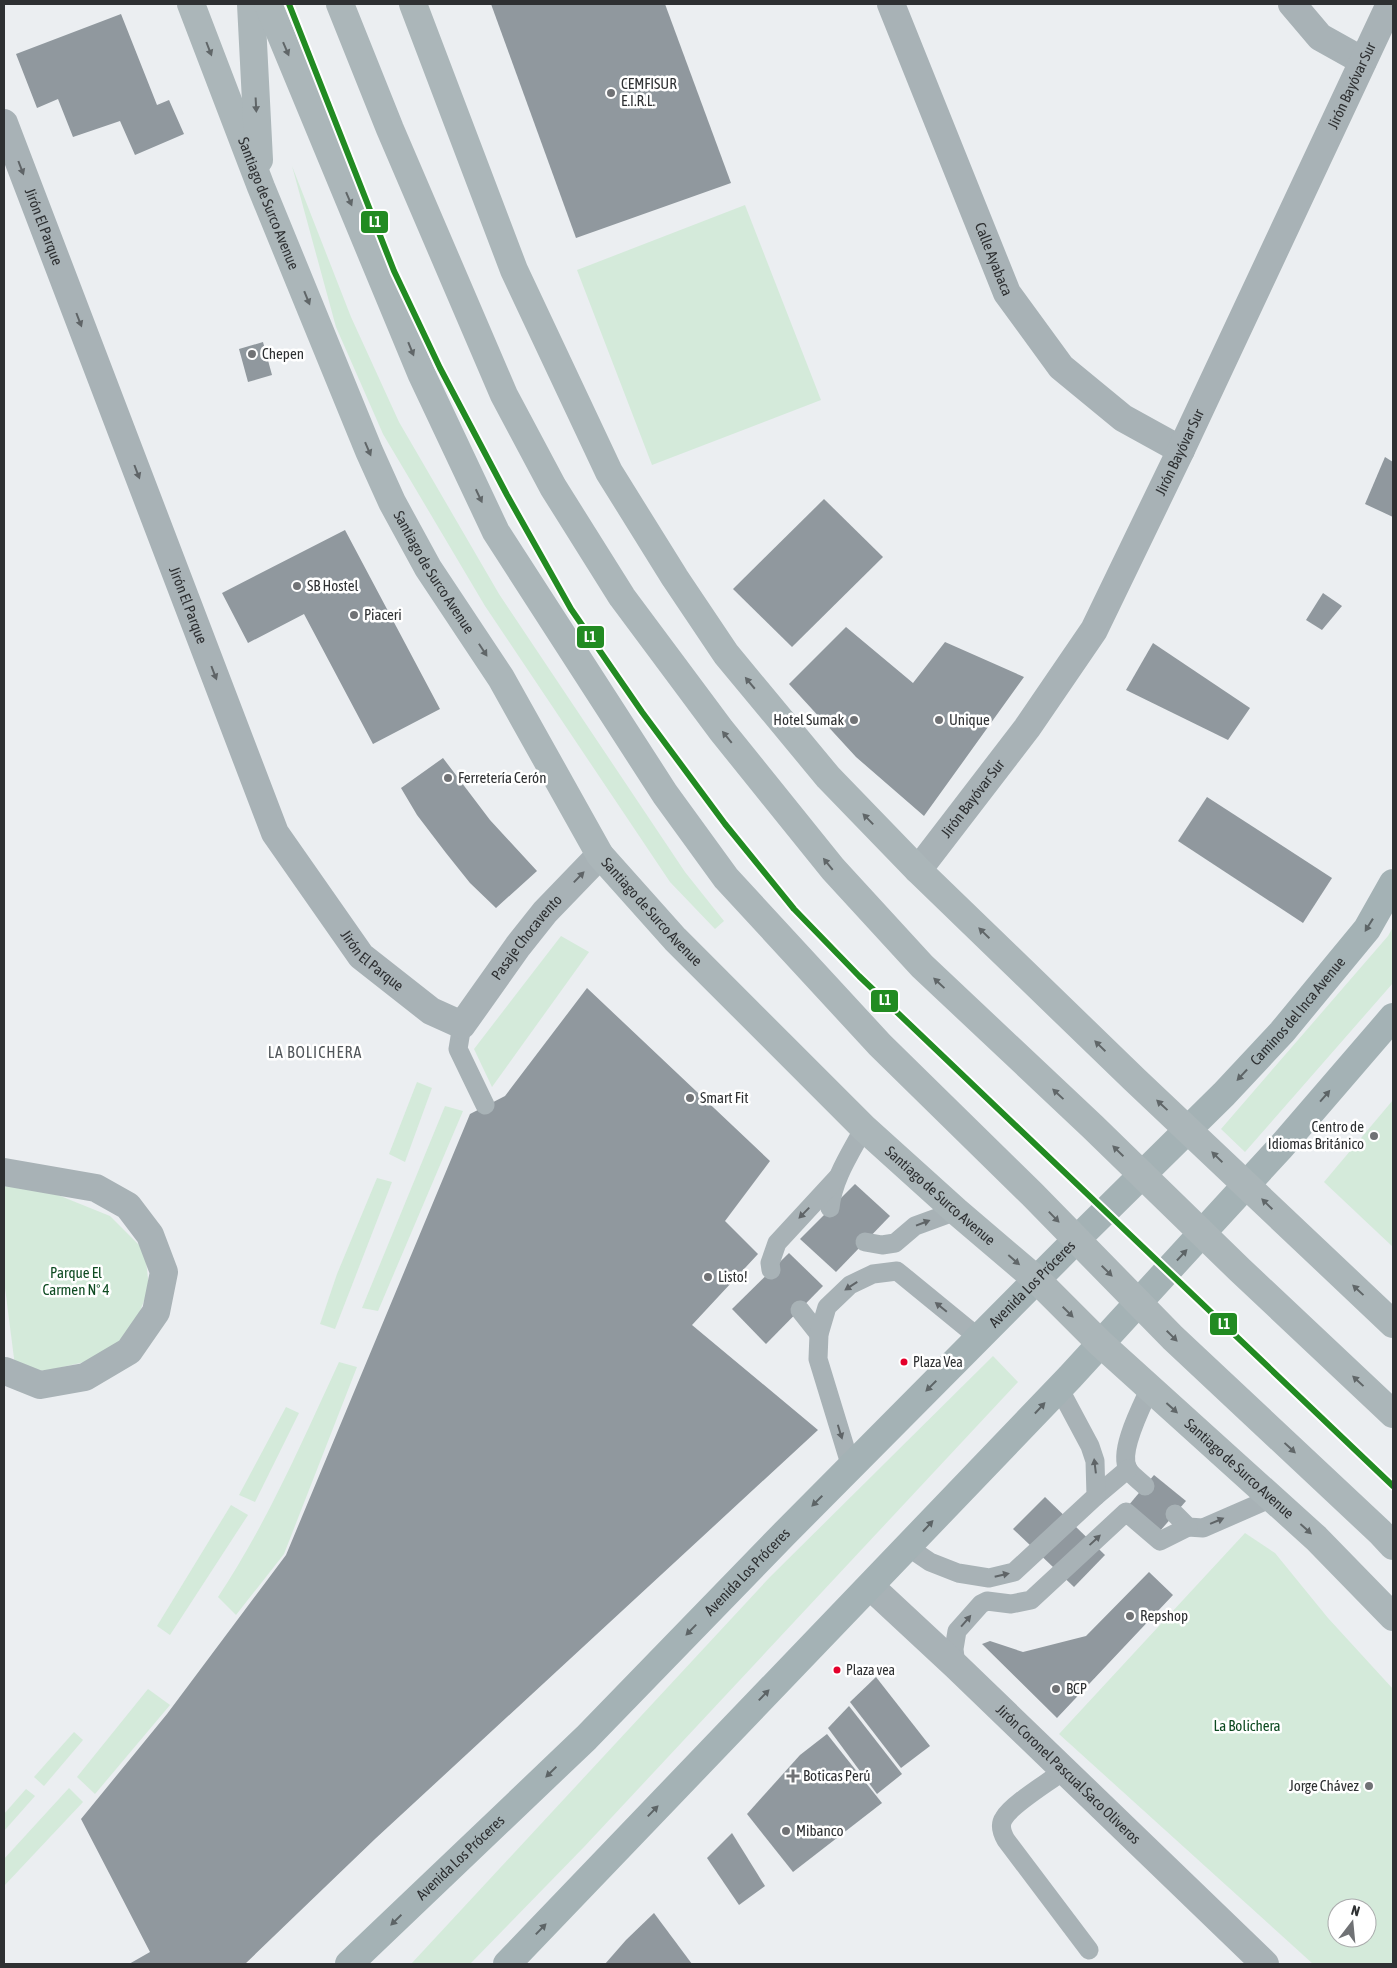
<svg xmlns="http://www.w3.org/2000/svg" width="1397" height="1968" font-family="'Asap Condensed',sans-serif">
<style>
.green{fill:#d4eada;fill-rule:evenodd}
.building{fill:#90989e}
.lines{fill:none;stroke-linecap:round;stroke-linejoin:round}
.service{stroke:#a8b2b6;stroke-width:19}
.minor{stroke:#a8b2b6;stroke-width:28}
.secondary{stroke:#a4b2b5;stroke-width:28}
.primary{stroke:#abb6b9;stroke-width:28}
.metro-1-casing{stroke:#fff;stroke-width:10}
.metro-1{stroke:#228b22;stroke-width:6}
.oneway{fill:#606668}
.oneway2{fill:#5f6467}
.oneway3{fill:#5d6466}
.poi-dot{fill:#707275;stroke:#fff;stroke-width:2}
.bus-dot{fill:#e4002b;stroke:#fff;stroke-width:2}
.labels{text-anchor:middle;stroke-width:5;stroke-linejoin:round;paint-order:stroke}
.bus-label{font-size:14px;fill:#2e3032;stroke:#fff;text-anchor:start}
.poi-label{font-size:15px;fill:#2e3032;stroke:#fff;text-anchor:start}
.street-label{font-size:15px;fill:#2e3032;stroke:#fff}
.park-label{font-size:15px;fill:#0e4b22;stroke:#fff}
.neighbourhood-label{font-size:16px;letter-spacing:1px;fill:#51565a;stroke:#fff}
.line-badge{stroke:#fff;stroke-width:2}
.badge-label{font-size:14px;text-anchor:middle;font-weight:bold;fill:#fff}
</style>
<rect width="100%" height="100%" fill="#ebeef1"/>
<g class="green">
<path d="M292,166L351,317L399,422L499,594L685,872L724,921L715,929L670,882L485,606L383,434L336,327Z"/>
<path d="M745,205L821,400L652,465L577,270Z"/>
<path d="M1393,927V983L1245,1152L1221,1129L1388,936Z"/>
<path d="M561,936L589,952L492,1087L474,1049Z"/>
<path d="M417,1082L432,1088L405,1162L389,1154Z"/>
<path d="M1393,1100V1247L1324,1182Z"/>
<path d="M445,1106L463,1111L378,1311L362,1308Z"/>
<path d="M377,1178L392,1182L335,1329L320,1324L337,1274Z"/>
<path d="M4,1184L48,1191L110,1216L145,1251L149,1288L131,1334L98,1359L45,1371L15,1366L4,1280Z"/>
<path d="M993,1356L1018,1382L584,1847L470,1964H411L769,1578Z"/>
<path d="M339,1362L357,1367L284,1554L236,1615L218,1597C267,1523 302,1442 339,1362Z"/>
<path d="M286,1407L299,1413L255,1502L239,1495Z"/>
<path d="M231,1505L248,1515L170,1635L157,1626Z"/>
<path d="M1245,1533L1275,1553L1328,1618L1393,1689V1964H1313L1059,1734ZM1337,1908H1367V1938H1337Z"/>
<path d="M148,1689L170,1705L95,1794L77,1777Z"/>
<path d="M74,1732L83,1740L44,1786L34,1777Z"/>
<path d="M69,1788L83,1802L4,1886V1859Z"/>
<path d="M26,1789L35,1796L4,1831V1814Z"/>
</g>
<g class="building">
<path d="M491,4H665L731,183L576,238Z"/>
<path d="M121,14L157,105L169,100L184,134L135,155L120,121L73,137L58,99L37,108L16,54Z"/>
<path d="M263,342L272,375L248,382L239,349Z"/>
<path d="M1385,457L1393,462V517L1365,504Z"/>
<path d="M824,499L883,557L792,647L733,589Z"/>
<path d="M345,530L440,709L373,744L304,614L248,643L222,593Z"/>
<path d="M1323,593L1342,606L1322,630L1306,620Z"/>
<path d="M846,627L913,683L945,642L1024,677L924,816L856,757L789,684Z"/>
<path d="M1153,643L1250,708L1228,740L1126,690Z"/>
<path d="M443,758L490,820L537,871L496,908L470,883L446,853L417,815L401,788Z"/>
<path d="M1207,797L1332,878L1303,923L1178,841Z"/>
<path d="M587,988L770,1161L725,1221L758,1254L692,1325L818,1430L375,1839L245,1964H129L150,1952L81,1819L167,1714L286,1555L470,1114L505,1096Z"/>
<path d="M855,1184L890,1216L836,1272L800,1239Z"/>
<path d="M789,1253L823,1286L766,1344L732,1309Z"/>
<path d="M1154,1475L1186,1501L1160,1531L1128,1506Z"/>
<path d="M1045,1497L1105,1555L1074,1587L1013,1529Z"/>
<path d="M1149,1572L1173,1595L1057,1718L982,1644L990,1641L1023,1652L1086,1636Z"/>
<path d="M876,1677L930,1746L901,1768L850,1702Z"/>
<path d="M849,1706L902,1774L877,1794L828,1728Z"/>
<path d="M827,1734L882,1803L793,1872L747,1814L800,1755Z"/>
<path d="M732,1833L765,1886L739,1905L707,1858Z"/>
<path d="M654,1913L692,1964H605L626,1940Z"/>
</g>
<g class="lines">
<g class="service">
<path d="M462,1025L458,1049L485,1105"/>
<path d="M830,1208C833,1179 850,1154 864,1128"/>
<path d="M865,1242L882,1245L895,1243L915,1226L956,1211"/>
<path d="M771,1270L770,1263L777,1243L837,1178"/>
<path d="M800,1310L819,1334"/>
<path d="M851,1467L818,1359L819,1334L827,1307L850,1285L873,1274L897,1271L979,1338"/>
<path d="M1145,1486C1140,1481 1131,1475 1128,1469C1118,1451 1142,1406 1150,1388"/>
<path d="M1096,1496L1128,1469"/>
<path d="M1175,1514L1188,1527L1203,1528L1272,1498"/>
<path d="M908,1547L930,1562L958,1573L989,1578L1014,1572L1096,1496L1095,1461L1090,1446L1059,1388"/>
<path d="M956,1666L954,1649L957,1631L981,1604L987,1601L1011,1604L1031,1600L1126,1512L1160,1541L1188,1527"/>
<path d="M1063,1771C1049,1782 1012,1804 1004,1818C999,1825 1002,1833 1006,1840L1089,1950"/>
</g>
<g class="minor">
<path id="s1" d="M891,4L1007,293L1061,367L1123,418L1181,450"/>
<path d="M1292,4L1320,37L1363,61"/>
<path id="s2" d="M4,123L275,833L361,956L431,1011L462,1025L518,946L545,912L600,855"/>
<path id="s3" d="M918,870L1027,728L1094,630L1181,450L1390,4"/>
<path d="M4,1172L96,1188L128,1206L150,1235L164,1272L156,1312L129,1351L85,1377L40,1385L5,1371"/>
<path id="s4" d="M871,1587L956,1666L1265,1964"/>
</g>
<g class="secondary">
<path id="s5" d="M349,1964L586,1738L785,1533L1076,1240L1224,1094L1282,1032L1367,929L1393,883"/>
<path d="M507,1964L1070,1377L1280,1148L1393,1017"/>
</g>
<g class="primary">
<path id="s6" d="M191,4L261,187L369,451L392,502L428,568L501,678L600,855L675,939L864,1128L956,1211L1037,1280L1100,1343L1316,1538L1393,1617"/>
<path d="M251,4L259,160"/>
<path d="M268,4L421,373L496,532L665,794L726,878L880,1045L1032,1194L1173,1338L1380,1532L1393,1546"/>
<path d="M340,4L390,129L504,395L553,487L622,597L721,730L833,869L922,966L1093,1127L1240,1270L1393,1414"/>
<path d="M413,4L514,270L609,472L675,578L726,654L828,777L918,870L1135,1080L1393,1324"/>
</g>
<g class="metro-1-casing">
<path id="metro-1" d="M289,4L394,271L440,368L507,495L571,609L642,712L725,824L794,909L859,976L1393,1486"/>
</g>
<use href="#metro-1" class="metro-1"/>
</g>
<defs><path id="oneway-solid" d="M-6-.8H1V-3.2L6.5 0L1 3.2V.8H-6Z" transform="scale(1.25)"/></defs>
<g class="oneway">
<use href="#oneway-solid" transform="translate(209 49) rotate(69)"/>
<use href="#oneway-solid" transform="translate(286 49) rotate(67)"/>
<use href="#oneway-solid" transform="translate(256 105) rotate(87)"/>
<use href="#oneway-solid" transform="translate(349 199) rotate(67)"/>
<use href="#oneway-solid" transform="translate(307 298) rotate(68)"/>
<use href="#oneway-solid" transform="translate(411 349) rotate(68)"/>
<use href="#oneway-solid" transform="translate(368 449) rotate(67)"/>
<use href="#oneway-solid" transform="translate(479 496) rotate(65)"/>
<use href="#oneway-solid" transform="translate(483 650) rotate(57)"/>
<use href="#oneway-solid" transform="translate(750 683) rotate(-130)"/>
<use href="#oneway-solid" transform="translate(727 737) rotate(-129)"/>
<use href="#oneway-solid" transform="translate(868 819) rotate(-134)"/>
<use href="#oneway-solid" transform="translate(828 864) rotate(-129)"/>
<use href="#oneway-solid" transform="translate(984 933) rotate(-136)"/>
<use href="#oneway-solid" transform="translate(939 983) rotate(-137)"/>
<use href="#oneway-solid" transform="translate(1100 1046) rotate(-136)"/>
<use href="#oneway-solid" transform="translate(1058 1094) rotate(-137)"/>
<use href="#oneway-solid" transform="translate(1162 1105) rotate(-137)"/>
<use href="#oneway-solid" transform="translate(1118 1151) rotate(-136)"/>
<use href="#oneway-solid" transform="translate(1217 1157) rotate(-136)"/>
<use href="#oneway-solid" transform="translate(1267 1204) rotate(-136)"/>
<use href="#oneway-solid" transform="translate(1054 1217) rotate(46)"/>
<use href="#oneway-solid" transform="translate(1014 1260) rotate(41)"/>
<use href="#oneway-solid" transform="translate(1107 1271) rotate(45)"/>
<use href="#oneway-solid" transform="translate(1358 1290) rotate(-137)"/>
<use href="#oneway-solid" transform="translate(1068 1312) rotate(45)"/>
<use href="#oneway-solid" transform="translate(1172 1336) rotate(45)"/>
<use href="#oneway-solid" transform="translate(1358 1381) rotate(-137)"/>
<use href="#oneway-solid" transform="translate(1172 1408) rotate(42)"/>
<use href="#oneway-solid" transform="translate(1290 1448) rotate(43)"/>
<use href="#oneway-solid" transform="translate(1306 1529) rotate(42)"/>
</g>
<g class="oneway2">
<use href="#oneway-solid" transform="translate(21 168) rotate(69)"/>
<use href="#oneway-solid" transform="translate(79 320) rotate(69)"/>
<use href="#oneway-solid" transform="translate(137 472) rotate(69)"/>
<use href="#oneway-solid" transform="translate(214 673) rotate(69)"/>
<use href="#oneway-solid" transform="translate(579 877) rotate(-46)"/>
<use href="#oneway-solid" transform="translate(804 1213) rotate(134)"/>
<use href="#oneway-solid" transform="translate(923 1223) rotate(-21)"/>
<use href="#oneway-solid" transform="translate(851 1286) rotate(147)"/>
<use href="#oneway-solid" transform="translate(941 1307) rotate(-141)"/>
<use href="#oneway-solid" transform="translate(840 1432) rotate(73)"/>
<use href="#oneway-solid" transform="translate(1095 1466) rotate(-97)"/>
<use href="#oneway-solid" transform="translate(1217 1521) rotate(-23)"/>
<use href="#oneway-solid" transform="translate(1095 1540) rotate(-43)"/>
<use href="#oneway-solid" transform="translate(1002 1575) rotate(-13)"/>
<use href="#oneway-solid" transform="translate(966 1621) rotate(-49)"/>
</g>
<g class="oneway3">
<use href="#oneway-solid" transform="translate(1369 925) rotate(122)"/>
<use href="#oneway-solid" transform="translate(1242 1075) rotate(133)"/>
<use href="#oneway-solid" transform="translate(1325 1096) rotate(-49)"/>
<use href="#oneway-solid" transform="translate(1182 1255) rotate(-47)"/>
<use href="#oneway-solid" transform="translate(931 1386) rotate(135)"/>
<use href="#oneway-solid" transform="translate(1040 1408) rotate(-47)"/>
<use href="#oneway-solid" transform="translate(817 1501) rotate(135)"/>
<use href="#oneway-solid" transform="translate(928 1526) rotate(-47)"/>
<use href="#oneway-solid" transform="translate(691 1630) rotate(134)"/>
<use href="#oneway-solid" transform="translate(764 1695) rotate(-46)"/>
<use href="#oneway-solid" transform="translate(551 1772) rotate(136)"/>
<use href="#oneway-solid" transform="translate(653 1811) rotate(-46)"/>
<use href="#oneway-solid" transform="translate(396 1920) rotate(136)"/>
<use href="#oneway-solid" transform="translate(541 1929) rotate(-46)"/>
</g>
<g class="poi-dot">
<circle cx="611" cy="93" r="5"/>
<circle cx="252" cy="354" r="5"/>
<circle cx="297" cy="586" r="5"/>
<circle cx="354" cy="615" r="5"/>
<circle cx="854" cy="720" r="5"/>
<circle cx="939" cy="720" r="5"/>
<circle cx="448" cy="778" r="5"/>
<circle cx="690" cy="1098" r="5"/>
<circle cx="1374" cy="1136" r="5"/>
<circle cx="708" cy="1277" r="5"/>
<circle cx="1130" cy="1616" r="5"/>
<circle cx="1056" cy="1689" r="5"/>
<path d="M790.5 1768.5h5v5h5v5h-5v5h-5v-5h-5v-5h5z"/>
<circle cx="1369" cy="1786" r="5"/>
<circle cx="786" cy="1831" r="5"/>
</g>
<g class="bus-dot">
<circle cx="904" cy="1362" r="4.5"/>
<circle cx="837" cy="1670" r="4.5"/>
</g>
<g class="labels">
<g class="bus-label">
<text x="913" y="1367">Plaza Vea</text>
<text x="846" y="1675">Plaza vea</text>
</g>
<g class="poi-label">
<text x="621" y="89">CEMFISUR<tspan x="621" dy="17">E.I.R.L.</tspan></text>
<text x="262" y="359">Chepen</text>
<text x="307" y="591">SB Hostel</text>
<text x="364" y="620">Piaceri</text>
<text x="844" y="725" text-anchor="end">Hotel Sumak</text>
<text x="949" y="725">Unique</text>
<text x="458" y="783">Ferretería Cerón</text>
<text x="700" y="1103">Smart Fit</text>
<text x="1364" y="1132" text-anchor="end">Centro de<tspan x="1364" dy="17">Idiomas Británico</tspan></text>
<text x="718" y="1282">Listo!</text>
<text x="1140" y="1621">Repshop</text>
<text x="1066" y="1694">BCP</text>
<text x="803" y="1781">Boticas Perú</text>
<text x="1359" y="1791" text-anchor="end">Jorge Chávez</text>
<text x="796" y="1836">Mibanco</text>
</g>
<g class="street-label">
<text dy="5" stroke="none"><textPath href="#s3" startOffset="900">Jirón Bayóvar Sur</textPath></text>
<text dy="5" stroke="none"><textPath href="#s6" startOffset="214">Santiago de Surco Avenue</textPath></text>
<text dy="5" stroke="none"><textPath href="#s2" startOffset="111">Jirón El Parque</textPath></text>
<text dy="5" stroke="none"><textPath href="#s1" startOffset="275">Calle Ayabaca</textPath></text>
<text dy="5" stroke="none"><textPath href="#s3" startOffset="495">Jirón Bayóvar Sur</textPath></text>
<text dy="5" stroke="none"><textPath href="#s6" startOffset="619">Santiago de Surco Avenue</textPath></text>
<text dy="5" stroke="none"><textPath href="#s2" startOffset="516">Jirón El Parque</textPath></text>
<text dy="5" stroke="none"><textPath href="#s3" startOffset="90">Jirón Bayóvar Sur</textPath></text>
<text dy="5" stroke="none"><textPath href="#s6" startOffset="1024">Santiago de Surco Avenue</textPath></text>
<text dy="5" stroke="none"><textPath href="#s2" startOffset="1142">Pasaje Chocavento</textPath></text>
<text dy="5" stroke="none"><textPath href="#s2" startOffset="921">Jirón El Parque</textPath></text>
<text dy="5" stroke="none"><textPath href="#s5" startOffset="1345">Caminos del Inca Avenue</textPath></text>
<text dy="5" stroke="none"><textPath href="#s6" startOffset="1429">Santiago de Surco Avenue</textPath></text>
<text dy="5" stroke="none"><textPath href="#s5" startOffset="964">Avenida Los Próceres</textPath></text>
<text dy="5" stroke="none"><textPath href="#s6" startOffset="1834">Santiago de Surco Avenue</textPath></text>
<text dy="5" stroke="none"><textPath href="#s5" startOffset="559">Avenida Los Próceres</textPath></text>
<text dy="5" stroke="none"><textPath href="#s4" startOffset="272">Jirón Coronel Pascual Saco Oliveros</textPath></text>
<text dy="5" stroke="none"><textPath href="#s5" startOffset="154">Avenida Los Próceres</textPath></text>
</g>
<g class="park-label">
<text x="76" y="1278">Parque El<tspan x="76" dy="17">Carmen N° 4</tspan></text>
<text x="1247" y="1731">La Bolichera</text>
</g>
<g class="neighbourhood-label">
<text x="315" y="1058">LA BOLICHERA</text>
</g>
</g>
<g class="line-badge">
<rect x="360" y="210" width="29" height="24" rx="5" fill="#228b22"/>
<rect x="576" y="625" width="29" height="24" rx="5" fill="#228b22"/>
<rect x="870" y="989" width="29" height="24" rx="5" fill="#228b22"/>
<rect x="1209" y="1312" width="29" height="24" rx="5" fill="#228b22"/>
</g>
<g class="badge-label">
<text x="375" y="227">L1</text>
<text x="590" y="642">L1</text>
<text x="885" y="1005">L1</text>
<text x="1224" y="1329">L1</text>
</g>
<rect width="1397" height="1968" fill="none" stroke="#2e3032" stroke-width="10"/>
<g transform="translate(1352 1923) rotate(16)"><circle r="24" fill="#ffffff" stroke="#abacad"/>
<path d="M0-4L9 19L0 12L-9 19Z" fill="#707275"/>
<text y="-8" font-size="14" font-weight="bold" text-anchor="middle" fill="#2e3032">N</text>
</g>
</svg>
